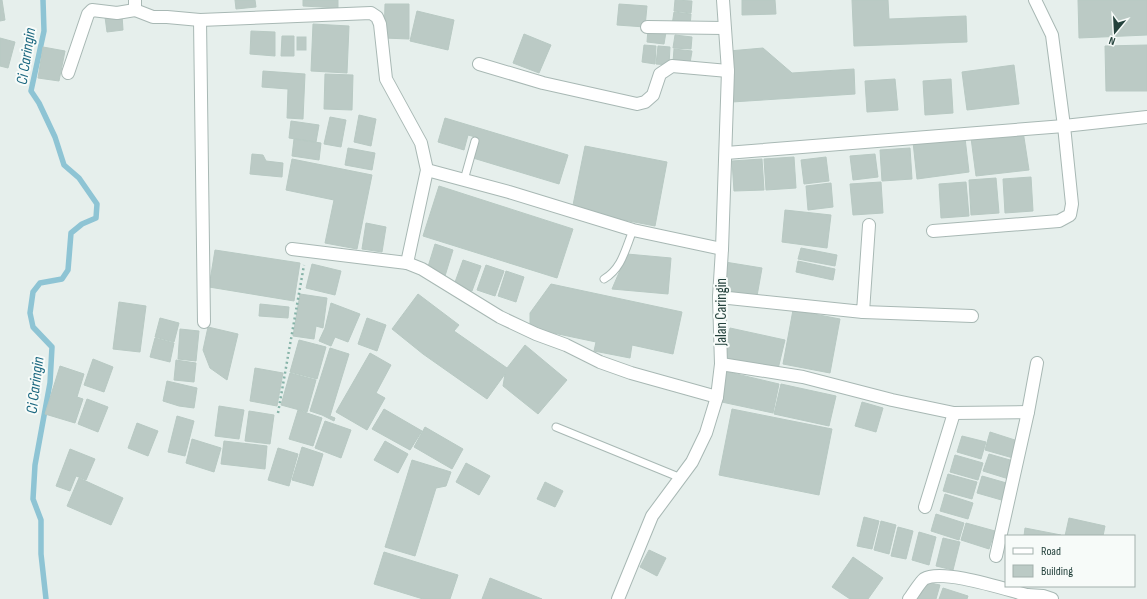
<svg xmlns="http://www.w3.org/2000/svg" width="1147" height="599" font-family="'Sofia Sans Condensed',sans-serif">
<style>
.lines{fill:none;stroke-linecap:round;stroke-linejoin:round}
.stream{stroke:#8ec4d4;stroke-width:5.5}
.building{fill:#bbcac5;stroke:#b8c9c3}
.service-casing{stroke:#a8b8b4;stroke-width:9}
.minor-casing{stroke:#a8b8b4;stroke-width:14}
.path{stroke:#86b3a8;stroke-width:2.5;stroke-dasharray:2 3;stroke-linecap:butt}
.service{stroke:#fff;stroke-width:7}
.minor{stroke:#fff;stroke-width:12}
.labels{text-anchor:middle;stroke-width:4;stroke-linejoin:round;paint-order:stroke}
.street-label{font-size:15px;fill:#24423c;stroke:#f7fbf9}
.water-label{font-size:16px;font-style:italic;fill:#1c6880;stroke:#f7fbf9}
</style>
<rect width="100%" height="100%" fill="#e6efec"/>
<g class="lines">
<path class="stream" d="M43,0L44,31L31,91L39,103L55,137L64,165L79,178L97,204L96,218L82,224L71,233L68,270L62,279L40,283L33,292L30,313L33,327L52,347L50,383L35,465L33,499L41,520V554L46,599"/>
</g>
<g class="building">
<path d="M0,0H2L5,20L0,21Z"/>
<path d="M235,0H255L256,7L236,9Z"/>
<path d="M303,0H338V8L303,6Z"/>
<path d="M675,0L692,1L691,13L674,11Z"/>
<path d="M742,0H775L776,14L742,15Z"/>
<path d="M852,0H888L889,19L966,16L967,42L854,46Z"/>
<path d="M1078,0H1147V35L1079,38Z"/>
<path d="M385,4H409V39L384,38Z"/>
<path d="M619,4L647,6L645,27L617,25Z"/>
<path d="M417,11L454,20L448,50L410,41Z"/>
<path d="M674,12L691,14L690,27L672,25Z"/>
<path d="M122,15L123,30L107,32L105,17Z"/>
<path d="M313,24L349,26L347,73L311,71Z"/>
<path d="M648,29L666,32L664,44L647,42Z"/>
<path d="M251,31L275,32V56L250,54Z"/>
<path d="M524,34L551,45L539,73L513,63Z"/>
<path d="M675,35L692,37L691,49L673,48Z"/>
<path d="M282,36H294V56H281Z"/>
<rect x="297" y="37" width="9" height="13"/>
<path d="M0,38L15,42L8,68L0,66Z"/>
<path d="M644,45L656,46L655,64L642,62Z"/>
<path d="M1147,45V91H1106L1105,46Z"/>
<path d="M658,46L670,47L669,65L656,64Z"/>
<path d="M43,47L65,51L59,81L38,78Z"/>
<path d="M763,48L792,73L854,69L855,94L732,102L729,51Z"/>
<path d="M674,49L692,51L690,63L673,62Z"/>
<path d="M1014,65L1019,104L967,110L962,72Z"/>
<path d="M263,71L305,74L303,119L287,118L288,89L262,87Z"/>
<path d="M325,74L353,75L352,110L324,109Z"/>
<path d="M895,79L898,110L867,112L865,81Z"/>
<path d="M951,79L953,113L925,115L923,81Z"/>
<path d="M359,115L376,119L371,146L354,142Z"/>
<path d="M330,117L346,120L341,147L324,144Z"/>
<path d="M445,118L568,155L559,184L473,158L479,138L468,135L464,150L438,142Z"/>
<path d="M291,121L319,125L316,142L289,138Z"/>
<path d="M1023,131L1029,170L976,176L971,138Z"/>
<path d="M965,138L969,172L917,179L913,142Z"/>
<path d="M294,139L321,143L319,160L292,156Z"/>
<path d="M585,146L667,162L655,226L572,210Z"/>
<path d="M348,148L375,153L372,170L345,165Z"/>
<path d="M910,148L912,179L882,181L880,150Z"/>
<path d="M252,154L263,155L266,161L283,163L282,177L250,174Z"/>
<path d="M875,154L878,177L853,180L850,156Z"/>
<path d="M794,157L796,188L766,190L764,159Z"/>
<path d="M826,157L829,181L804,184L801,160Z"/>
<path d="M292,159L372,175L357,249L325,243L334,200L286,190Z"/>
<path d="M762,159L764,190L734,191L732,161Z"/>
<path d="M1031,177L1033,211L1005,213L1003,179Z"/>
<path d="M996,178L999,213L971,215L969,180Z"/>
<path d="M881,182L883,213L853,215L850,184Z"/>
<path d="M966,182L969,216L941,218L939,184Z"/>
<path d="M831,183L833,207L808,210L806,186Z"/>
<path d="M439,186L573,229L557,278L423,236Z"/>
<path d="M785,210L831,215L827,248L782,242Z"/>
<path d="M366,223L386,227L382,252L362,249Z"/>
<path d="M435,244L453,250L445,276L427,270Z"/>
<path d="M801,248L837,255L835,266L798,259Z"/>
<path d="M215,250L300,263L294,301L209,287Z"/>
<path d="M627,254L671,258L668,294L612,289Z"/>
<path d="M463,260L481,266L472,291L454,285Z"/>
<path d="M798,261L835,269L833,280L796,272Z"/>
<path d="M725,262L762,268L757,296L720,290Z"/>
<path d="M312,264L341,271L335,295L306,288Z"/>
<path d="M486,265L504,271L495,296L477,290Z"/>
<path d="M506,271L524,277L516,302L498,296Z"/>
<path d="M551,284L682,312L673,354L632,345L630,358L594,351L596,342L530,328V313Z"/>
<path d="M300,294L327,298L323,328L316,326L314,339L293,336Z"/>
<path d="M418,294L459,325L454,331L507,368L525,345L567,380L538,414L503,386L505,374L487,399L423,354L392,329Z"/>
<path d="M119,302L146,306L140,352L113,349Z"/>
<path d="M331,303L360,314L348,342L335,337L331,346L319,341L325,328Z"/>
<path d="M260,304L289,307L288,318L259,316Z"/>
<path d="M793,310L840,319L830,373L783,364Z"/>
<path d="M160,318L179,323L174,342L155,337Z"/>
<path d="M367,318L386,325L377,351L358,344Z"/>
<path d="M208,327L238,334L227,380L210,368L203,350Z"/>
<path d="M730,328L785,340L778,369L723,357Z"/>
<path d="M180,329L199,331L196,361L178,359Z"/>
<path d="M155,338L174,343L170,362L150,357Z"/>
<path d="M299,340L326,347L317,379L290,372Z"/>
<path d="M330,348L349,354L330,416L335,418L334,421L322,415L310,411Z"/>
<path d="M370,353L391,365L376,393L385,398L367,430L336,412Z"/>
<path d="M93,359L113,367L104,392L84,385Z"/>
<path d="M176,360L196,363L194,382L174,380Z"/>
<path d="M60,366L84,374L77,397L83,399L75,423L45,414Z"/>
<path d="M255,368L283,373L277,406L250,401Z"/>
<path d="M724,371L779,384L773,413L717,401Z"/>
<path d="M290,373L316,380L307,412L281,405Z"/>
<path d="M167,381L197,388L194,408L179,406L163,401Z"/>
<path d="M781,384L836,396L829,426L774,414Z"/>
<path d="M87,399L108,407L98,432L78,424Z"/>
<path d="M862,402L883,408L876,432L855,426Z"/>
<path d="M219,406L244,410L239,439L215,436Z"/>
<path d="M384,409L422,431L410,450L372,429Z"/>
<path d="M732,409L832,429L819,495L719,475Z"/>
<path d="M298,410L322,418L313,446L289,439Z"/>
<path d="M249,411L274,415L270,444L245,441Z"/>
<path d="M177,416L194,421L185,456L168,452Z"/>
<path d="M325,421L351,430L341,458L315,448Z"/>
<path d="M137,423L158,431L148,456L128,448Z"/>
<path d="M425,427L463,449L452,469L414,447Z"/>
<path d="M990,432L1018,441L1013,458L985,450Z"/>
<path d="M962,436L986,442L981,459L957,452Z"/>
<path d="M192,439L221,448L214,472L186,463Z"/>
<path d="M224,441L267,446L265,469L221,464Z"/>
<path d="M385,441L408,454L398,473L374,460Z"/>
<path d="M302,447L323,454L313,486L292,480Z"/>
<path d="M278,448L298,454L289,486L268,480Z"/>
<path d="M70,449L95,459L86,480L76,476L70,491L56,486Z"/>
<path d="M989,454L1017,462L1012,480L983,471Z"/>
<path d="M955,455L983,463L978,480L950,472Z"/>
<path d="M412,460L451,472L446,486L436,488L415,556L385,547Z"/>
<path d="M466,463L490,476L479,495L456,482Z"/>
<path d="M948,474L977,482L972,499L943,491Z"/>
<path d="M982,476L1010,484L1005,501L977,493Z"/>
<path d="M79,478L123,498L111,525L67,506Z"/>
<path d="M545,482L563,491L555,507L537,499Z"/>
<path d="M945,494L973,503L968,519L940,511Z"/>
<path d="M936,514L964,523L959,540L931,531Z"/>
<path d="M864,517L879,521L872,549L857,546Z"/>
<path d="M1069,518L1105,526L1103,536H1065Z"/>
<path d="M881,521L896,525L889,554L874,550Z"/>
<path d="M966,523L995,531L989,549L961,540Z"/>
<path d="M898,527L913,531L906,559L891,556Z"/>
<path d="M1025,528L1061,535V536H1024Z"/>
<path d="M919,532L936,537L929,565L912,560Z"/>
<path d="M943,538L960,542L953,570L936,566Z"/>
<path d="M649,550L666,558L657,576L640,567Z"/>
<path d="M384,552L458,575L450,599H423L374,584Z"/>
<path d="M853,557L883,578L868,599H850L832,587Z"/>
<path d="M490,578L542,599H482Z"/>
<path d="M926,582L940,585L936,599H917Z"/>
<path d="M943,588L968,596L967,599H939Z"/>
</g>
<g class="lines">
<g class="service-casing">
<g id="service">
<path d="M464,180L475,141"/>
<path d="M604,279C622,268 625,250 633,230"/>
<path d="M556,427L681,478"/>
</g>
</g>
<g class="minor-casing">
<g id="minor">
<path d="M135,0V10L153,17H167L200,20L371,13L377,17L380,24L386,79L421,143L427,170L407,263L422,269L500,317L536,334L566,345L600,362L631,373L717,397"/>
<path d="M200,20L204,322"/>
<path d="M647,27L724,28"/>
<path d="M479,64L543,83L637,104L645,102L653,95L660,74L672,66L728,71"/>
<path d="M68,73L88,14L92,10L117,13L135,10"/>
<path d="M726,153L1064,126L1147,117"/>
<path d="M427,170L509,192L633,230L722,249"/>
<path d="M933,231L1059,221L1070,215L1072,204L1064,126L1052,35L1035,0"/>
<path d="M292,249L407,263"/>
<path d="M719,297L863,312L869,225"/>
<path d="M863,312L972,316"/>
<path d="M721,364L803,377L892,400L954,413L1028,412L996,556"/>
<path d="M1028,412L1037,363"/>
<path d="M925,507L954,413"/>
<path d="M1027,595L1043,596L1052,599"/>
<path d="M618,599L652,516L692,462L706,433L717,397L721,364L719,297L722,249L728,71L723,0"/>
<path d="M909,599C913,594 920,582 924,579C942,568 1007,590 1027,595L1028,599"/>
</g>
</g>
<path class="path" d="M278,413L304,265"/>
<use href="#service" class="service"/>
<use href="#minor" class="minor"/>
</g>
<g class="labels">
<g class="street-label">
<text transform="translate(721 312) rotate(-90)" y="5">Jalan Caringin</text>
</g>
<g class="water-label">
<text transform="translate(25 56) rotate(-81)" y="6">Ci Caringin</text>
<text transform="translate(34 385) rotate(-83)" y="6">Ci Caringin</text>
</g>
</g>
<rect x="1005" y="535" width="130" height="52" fill="#f7fbf9" stroke="#a3b1ad"/>
<rect x="1013" y="548" width="20" height="6" fill="#ffffff" stroke="#a3b1ad"/>
<text x="1041" y="555" font-size="12" fill="#24423c">Road</text>
<rect x="1013" y="565" width="20" height="12" fill="#bbcac5" stroke="#a3b1ad"/>
<text x="1041" y="575" font-size="12" fill="#24423c">Building</text>
<g transform="translate(1115 32) rotate(198)" stroke="#f7fbf9" stroke-width="3" paint-order="stroke">
<path d="M0-3L7 15L0 10L-7 15Z" fill="#24423c"/>
<text y="-6" font-size="11" font-weight="bold" text-anchor="middle" fill="#24423c">N</text>
</g>
</svg>
